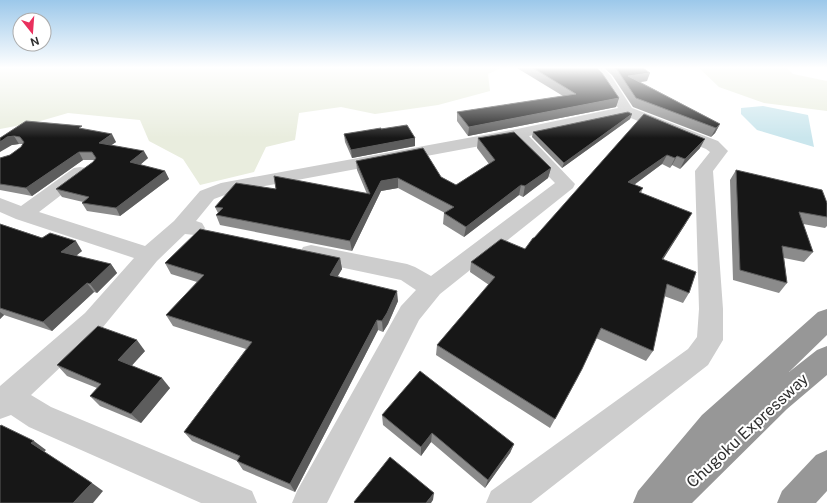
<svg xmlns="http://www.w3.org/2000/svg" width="827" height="503" font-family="'Public Sans',sans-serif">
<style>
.green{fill:#e9edde}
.water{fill:#cae6ed}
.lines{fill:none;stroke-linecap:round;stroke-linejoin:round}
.street{fill:#cdcdcd;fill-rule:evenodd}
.highway{fill:#979797;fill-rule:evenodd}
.wall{fill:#8b8b8b}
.shaded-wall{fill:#5d5d5d}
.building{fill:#171717;stroke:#5d5d5d}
.labels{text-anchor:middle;stroke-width:4;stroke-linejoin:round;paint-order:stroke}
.near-street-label{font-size:16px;fill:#303030;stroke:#fff}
</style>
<rect width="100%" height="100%" fill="#fff"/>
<g class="green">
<path d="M0,68H501L488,74L490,91L438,105L375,114L341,107L299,113L295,140L266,147L254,172L200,185L183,159L149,141L140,120L68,113L37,122L0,129Z"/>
<path d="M699,68H787L793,74L827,81V111L764,103L719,87Z"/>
</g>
<path class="water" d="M763,106L808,115L814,147L757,130L741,114V108Z"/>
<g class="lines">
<path class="street" d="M589,68H603L611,76L632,108L718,141L728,151L713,171L723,309V340L708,365L531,503H486L491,491L688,349L697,337L699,309L695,171L710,152L706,149L626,116L529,136L575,184L573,188L440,294L419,320L327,503H292L297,491L401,306L416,290L401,280L311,261L303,259L300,253L303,247L311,245L407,264L415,267L431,276L555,183L513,140L233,192L214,199L196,221L202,223L205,228L202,233L195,235L185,234L157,261L103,327L31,395L51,407L252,491L257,503H201L29,427L11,415L0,419V386L85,313L134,258L16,219L0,212V198L21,206L74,168L80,167L86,168L89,172L86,176L39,212L145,246L174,221L200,191L221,183L517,129L618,108L601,81Z"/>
<g class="highway">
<path d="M827,309V335L789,372L817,350L827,346V375L787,409L692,503H633L638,491L702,415L818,312Z"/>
<path d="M827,450V491L816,503H777L782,491L816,455Z"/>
</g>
</g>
<g class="wall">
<path d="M517,68H597L619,98L616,107L468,136L457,121V112L563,96Z"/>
<path d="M604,68H643L647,81L640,82L720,124L715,133L711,137L633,107L612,75Z"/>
<path d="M632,114L630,119L562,168L532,137L533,132Z"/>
<path d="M644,114L700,148L680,169L672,165L670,168L662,164L634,185L643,188L641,193L686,223L663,259L689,293L683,303L664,296L653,351L646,361L596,338L577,379L550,428L436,355L437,345L489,285L470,272L471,262L525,249Z"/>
<path d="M84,129L116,142L111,145L148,158L140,165L165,171L169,179L120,216L87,211L82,203L83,202L62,197L56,189L93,162L95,160H83L32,196L0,190V158L10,155L21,147L23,144H19L12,145L0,138Z"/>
<path d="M381,129L415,138V146L352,158L345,142L344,134Z"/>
<path d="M478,138L551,168L548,178L523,197L519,195L464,237L443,224L444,213H445L398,188L381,191L352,251L220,225L216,215L218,213L215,207L276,189L367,194L357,170L356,161L441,177L456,185L489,164L477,148Z"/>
<path d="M736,170L827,203V226L825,228L803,224L813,252L804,262L784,258L787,283L779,293L733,280L730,180Z"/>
<path d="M0,224L82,251L76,256L111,264L117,273L97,293L94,292L52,331L4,315L0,319Z"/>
<path d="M340,258L342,269L338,276L398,301L388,324L383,332L378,330L295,492L243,470L237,461L192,441L184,432L246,349L173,326L166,315L197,282L171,274L165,263Z"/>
<path d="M145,351L131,366L170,388L141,423L100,406L90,396L97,388L67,376L57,365Z"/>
<path d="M382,415L514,444L510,453L485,488L431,442L421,456L383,425Z"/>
</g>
<g class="shaded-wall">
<path d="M650,73L647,81L627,84L628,76Z"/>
<path d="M619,98L616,107L468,136L469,127Z"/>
<path d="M632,114L630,119L562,168L564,163Z"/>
<path d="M720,124L715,133L711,137L716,128Z"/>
<path d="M112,134L116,142L103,151L99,143Z"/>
<path d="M14,136L19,144L12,145L0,152V142L7,137Z"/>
<path d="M415,138V146L352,158L351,150Z"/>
<path d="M705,139L700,148L680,169L685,159Z"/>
<path d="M144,151L148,158L134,170L130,162Z"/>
<path d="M79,152L83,160L32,196L26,188Z"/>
<path d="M667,155L662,164L624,192L628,182Z"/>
<path d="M677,156L672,165L670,168L675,158Z"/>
<path d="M551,168L548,178L523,197L525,186Z"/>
<path d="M165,171L169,179L120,216L116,208Z"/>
<path d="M398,178V188L381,191L352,251L350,241L381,181Z"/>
<path d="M521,185L519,195L464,237L466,227Z"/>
<path d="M692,213L686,223L657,269L662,259Z"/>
<path d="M76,241L82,251L69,261L61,252Z"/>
<path d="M340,258L342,269L332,285L330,275Z"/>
<path d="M111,264L117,273L97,293L90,284Z"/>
<path d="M87,283L94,292L52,331L43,322Z"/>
<path d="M397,291L398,301L388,324L383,332L382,321Z"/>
<path d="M0,312L4,315L0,319Z"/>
<path d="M377,320L378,330L295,492L290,484Z"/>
<path d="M137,340L145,351L127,371L118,360Z"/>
<path d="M162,378L170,388L141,423L131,414Z"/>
<path d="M432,433L431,442L421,456V447Z"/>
<path d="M34,441L46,450L44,452L31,443Z"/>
<path d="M514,444L510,453L485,488L488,480Z"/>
<path d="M92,483L103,491L93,503H73Z"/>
<path d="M434,493L433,500L431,503H426Z"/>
</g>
<g class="building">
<path d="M533,68H597L602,73L619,98L469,127L457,112L576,94Z"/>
<path d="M616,68H643L650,73L628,76L720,124L716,128L636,98Z"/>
<path d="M628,112L632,114L564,163L533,132Z"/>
<path d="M644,114L705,139L685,159L677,156L675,158L667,155L628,182L643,188L639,192L692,213L662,259L696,272L689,293L667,284L653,351L601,328L582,369L555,419L437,345L495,277L471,262L501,239L525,249L533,238H534Z"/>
<path d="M26,121L82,126L79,128L112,134L99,143L144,151L130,162L165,171L116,208L82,203L89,197L56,189L93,162L96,158L92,152H79L26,188L0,184V158L10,155L21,147L24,142L20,137L14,136L7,137L0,142V138Z"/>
<path d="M407,125L415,138L351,150L344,134L381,128V129Z"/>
<path d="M514,132L551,168L525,186L521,185L466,227L444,213L454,207L398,178L381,181L350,241L216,215L223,208L215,207L236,183L276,189L274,176L370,194L356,161L423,148L441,177L456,185L495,160L478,138Z"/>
<path d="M736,170L822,190L827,203V217L799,212L813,252L782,246L787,283L740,270Z"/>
<path d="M0,224L42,238L50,233L76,241L61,252L111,264L90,284L87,283L43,322L0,308Z"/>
<path d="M200,229L340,258L330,275L397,291L387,313L382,321L377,320L290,484L237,461L240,456L184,432L252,342L166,315L204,275L165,263Z"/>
<path d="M98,326L137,340L118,360L162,378L131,414L90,396L101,384L57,365Z"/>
<path d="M420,371L514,444L488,480L432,433L421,447L382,415Z"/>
<path d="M1,425L34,441L31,443L92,483L73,503H0V426Z"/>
<path d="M390,457L434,493L426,503H355L354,502Z"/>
</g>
<linearGradient id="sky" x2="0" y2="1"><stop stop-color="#9cc8ea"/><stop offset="0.49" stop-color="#fff"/><stop offset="1" stop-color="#fff" stop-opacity="0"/></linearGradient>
<rect width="827" height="138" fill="url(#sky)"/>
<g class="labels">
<g class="near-street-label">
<text transform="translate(747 430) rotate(-43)" y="6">Chugoku Expressway</text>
</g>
</g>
<g transform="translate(32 32) rotate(163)"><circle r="19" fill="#ffffff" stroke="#acacac"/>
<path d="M0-3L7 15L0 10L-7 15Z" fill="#e9305d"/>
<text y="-6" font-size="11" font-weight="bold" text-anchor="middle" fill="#303030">N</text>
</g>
</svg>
